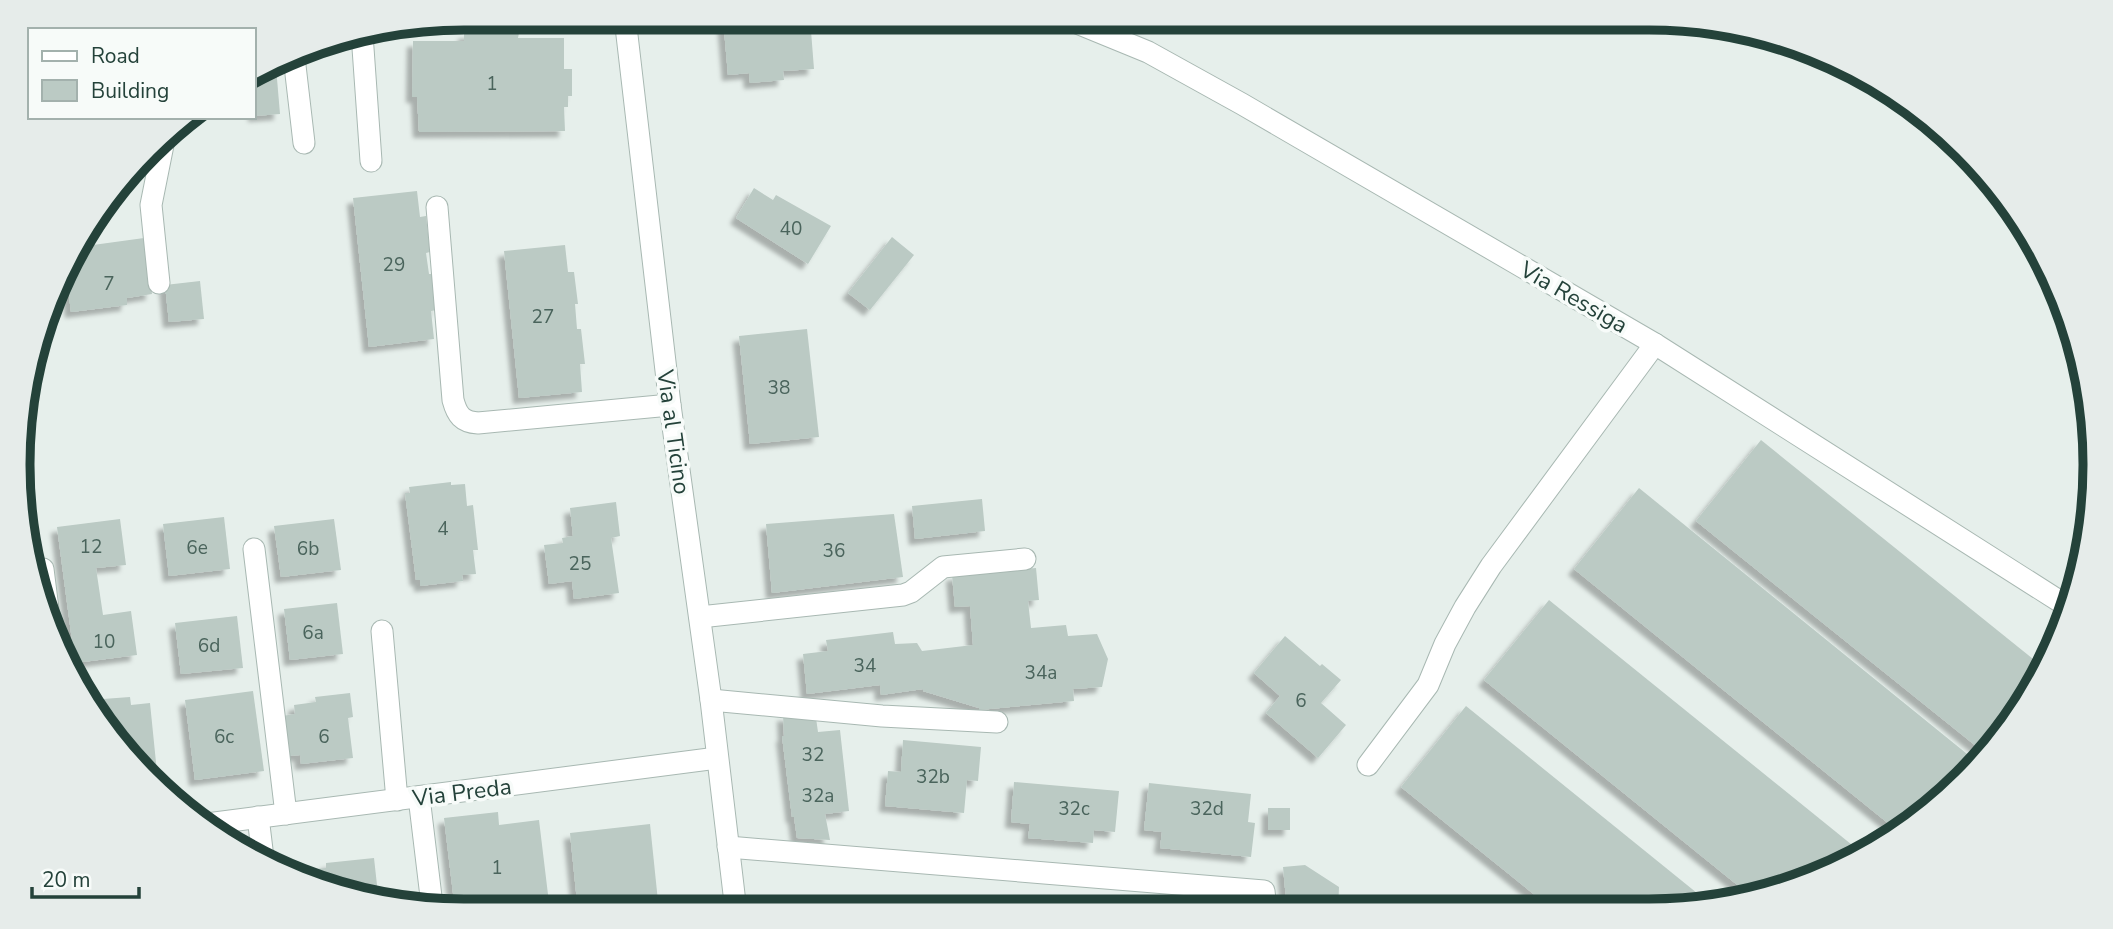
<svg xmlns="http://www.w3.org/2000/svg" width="2113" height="929" font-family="'Nunito Sans',sans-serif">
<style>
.building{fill:#bbcac4;filter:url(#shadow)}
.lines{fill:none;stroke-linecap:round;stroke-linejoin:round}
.minor-casing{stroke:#a8b8b2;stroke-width:23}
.minor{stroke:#fff;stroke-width:21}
.labels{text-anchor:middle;stroke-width:7;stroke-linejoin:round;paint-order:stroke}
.number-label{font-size:19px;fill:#4a645c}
.street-label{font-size:23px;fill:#24423a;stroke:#f7fbf9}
.rim{fill:none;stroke:#24423a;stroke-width:9}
</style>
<defs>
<filter id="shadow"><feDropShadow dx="-6" dy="6" stdDeviation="2" flood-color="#0004"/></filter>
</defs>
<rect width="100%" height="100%" fill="#e6efeb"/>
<g class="building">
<path d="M723,18H810L814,69L783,71L784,80L750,83L749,73L728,75Z"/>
<path d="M464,33H519L518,38H564V69H572V96H568V107H564L565,131L419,132L417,97H412L413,41H464Z"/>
<path d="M276,67L280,114L254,116V80Z"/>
<path d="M754,188L773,200L776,195L831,226L808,264L736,218Z"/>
<path d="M417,191L420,217L426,216L430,252L426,253L429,274H433L437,310L431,311L434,339L369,347L353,198Z"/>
<path d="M91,231L93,245L144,238L152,294L127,298V305L71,312L66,271L78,241L85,232Z"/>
<path d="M892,237L914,255L870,310L848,293Z"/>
<path d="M565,245L568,272H574L578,304H575L577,329H581L585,364H580L582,392L519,398L504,251Z"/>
<path d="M200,281L204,319L169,322L165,285Z"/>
<path d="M807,329L819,437L750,444L739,336Z"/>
<path d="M1761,440L2043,667L2003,736L1986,754L1696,521Z"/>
<path d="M451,482V485L465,484L467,506L473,505L478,550H473L476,574L462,575L463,581L420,586V580H416L405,493H410L409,487Z"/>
<path d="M1639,488L1977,762L1921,819L1899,832L1574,569Z"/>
<path d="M982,499L985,531L915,539L912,506Z"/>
<path d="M616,502L620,536L611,538L619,593L574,599L572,581L549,584L544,545L563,543L562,538L573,536L570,508Z"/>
<path d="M894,514L903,577L772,593L766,524Z"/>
<path d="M224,517L230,569L169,576L163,524Z"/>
<path d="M120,519L126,565L96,568L103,615L131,611L137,655L75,663L57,527Z"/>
<path d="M334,519L341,570L281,577L274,526Z"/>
<path d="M1036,568L1039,600L1028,601L1031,628L1066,625L1068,636L1097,634L1108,659L1102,687L1073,689L1074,701L979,710V708L923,691V689L881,695L880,685L807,694L803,654L828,651L826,640L893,632L895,644L917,643L922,651L973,645L970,606L955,607L952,575Z"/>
<path d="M1549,600L1862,853L1820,877L1751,896L1484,680Z"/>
<path d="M337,603L343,654L290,660L284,609Z"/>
<path d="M237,616L243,668L181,674L175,623Z"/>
<path d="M1285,636L1320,666L1322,664L1341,680L1321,703L1346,725L1318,758L1266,713L1280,696L1254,673Z"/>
<path d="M253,691L264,771L195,780L185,700Z"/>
<path d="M350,693L353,717L348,718L353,758L301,764L300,755L287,756L282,716L295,714L294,705L316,702L315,697Z"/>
<path d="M130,697L131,705L150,703L158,782H155L95,710L104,709L103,699Z"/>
<path d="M1466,706L1713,906L1551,908L1401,787Z"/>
<path d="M783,715L816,718L818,732L840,730L849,811L825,814L830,840L797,838L794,817H792L782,736H784Z"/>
<path d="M903,740L981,747L978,781L967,780L964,813L885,806L888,771L901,772Z"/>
<path d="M1014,782L1119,791L1115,832L1094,830L1093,843L1028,838L1030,824L1011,822Z"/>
<path d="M1149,783L1251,794L1248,822L1255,823L1251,857L1160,848L1162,832L1144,830Z"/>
<rect x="1268" y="808" width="22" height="22"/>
<path d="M498,812L499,825L539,820L550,911L455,910L444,818Z"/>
<path d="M650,824L659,911H578L570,833Z"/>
<path d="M374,858L378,894L293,877L292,871L326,868V863Z"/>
<path d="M1305,865L1339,887L1338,909H1287L1283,867Z"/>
<path d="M1144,896L1180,900L1179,909H1143Z"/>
<path d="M1005,898L1045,902L1046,898L1090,902L1089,910H1004Z"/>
</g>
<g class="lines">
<g class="minor-casing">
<g id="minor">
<path d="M625,18L670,405L711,700L736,911"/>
<path d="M1065,18L1148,52L1242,104L1655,344L2067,606"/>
<path d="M362,34L371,161"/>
<path d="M294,57L304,143"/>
<path d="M437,207L453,400C457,415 462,422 478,423L670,405"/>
<path d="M159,283L151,205L165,135"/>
<path d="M254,549L286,814"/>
<path d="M43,569L48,609"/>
<path d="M700,617L903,595L911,592L943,567L1025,559"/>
<path d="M382,631L397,800"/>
<path d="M711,700L882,716L997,722"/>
<path d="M1368,765L1428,685L1445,644L1465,607L1491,566L1655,344"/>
<path d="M419,797L432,905"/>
<path d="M258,817L263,858"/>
<path d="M207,824L717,758"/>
<path d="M728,847L1264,891L1266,909"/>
</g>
</g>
<use href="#minor" class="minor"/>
</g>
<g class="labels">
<g class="number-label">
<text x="492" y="90">1</text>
<text x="791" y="235">40</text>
<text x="394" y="271">29</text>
<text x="109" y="290">7</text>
<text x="543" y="323">27</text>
<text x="779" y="394">38</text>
<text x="443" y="535">4</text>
<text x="91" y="553">12</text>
<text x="197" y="554">6e</text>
<text x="308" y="555">6b</text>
<text x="834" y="557">36</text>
<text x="580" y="570">25</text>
<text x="313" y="639">6a</text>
<text x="104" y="648">10</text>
<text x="209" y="652">6d</text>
<text x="865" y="672">34</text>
<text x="1041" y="679">34a</text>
<text x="1301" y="707">6</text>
<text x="224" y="743">6c</text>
<text x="324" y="743">6</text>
<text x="813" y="761">32</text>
<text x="933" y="783">32b</text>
<text x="818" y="802">32a</text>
<text x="1074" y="815">32c</text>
<text x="1207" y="815">32d</text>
<text x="497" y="874">1</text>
</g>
<g class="street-label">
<text transform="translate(1574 297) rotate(30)" y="8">Via Ressiga</text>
<text transform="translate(674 432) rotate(82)" y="8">Via al Ticino</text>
<text transform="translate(462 792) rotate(-7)" y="8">Via Preda</text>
</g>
</g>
<path d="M0 0H2113V929H0ZM464 30H1649A434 434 0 0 1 2083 464V465A434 434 0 0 1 1649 899H464A434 434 0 0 1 30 465V464A434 434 0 0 1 464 30Z" fill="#e6ecea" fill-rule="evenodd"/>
<path class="rim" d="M464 30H1649A434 434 0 0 1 2083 464V465A434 434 0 0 1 1649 899H464A434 434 0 0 1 30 465V464A434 434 0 0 1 464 30Z"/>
<rect x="28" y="28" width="228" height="91" fill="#f7fbf9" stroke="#a3b1ad" stroke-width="2"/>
<rect x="42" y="51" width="35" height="10" fill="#ffffff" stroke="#a3b1ad" stroke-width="2"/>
<text x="91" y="63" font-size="21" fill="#24423a">Road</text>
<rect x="42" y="80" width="35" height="21" fill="#bbcac4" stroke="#a3b1ad" stroke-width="2"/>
<text x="91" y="98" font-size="21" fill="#24423a">Building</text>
<path d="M32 887v10h107v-10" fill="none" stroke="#24423a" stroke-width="3.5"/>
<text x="42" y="887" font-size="21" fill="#24423a" stroke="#f7fbf9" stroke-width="5" paint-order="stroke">20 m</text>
</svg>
